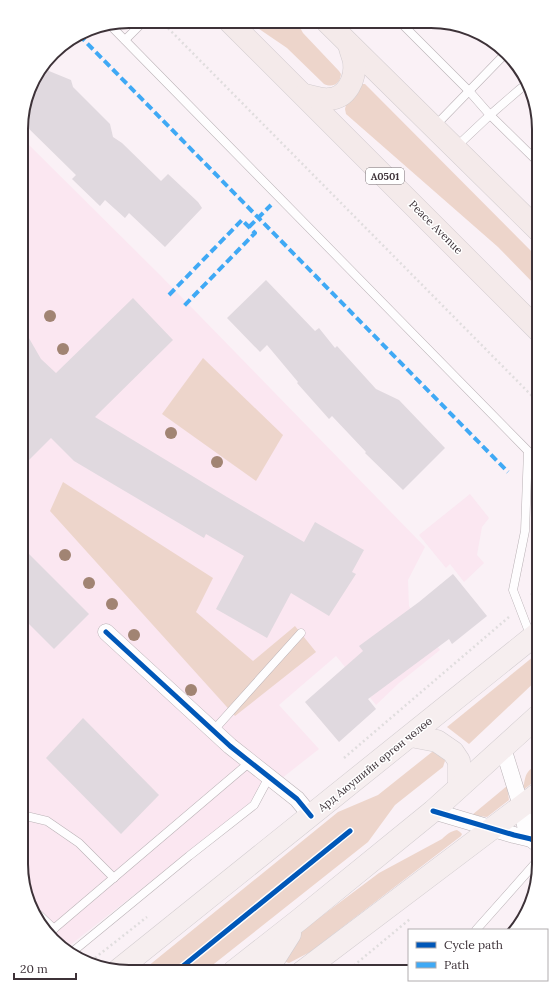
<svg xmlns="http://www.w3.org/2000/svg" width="560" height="993" font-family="Lora,serif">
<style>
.built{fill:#fbe7f1}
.green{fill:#edd5cb}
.building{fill:#e0d9df}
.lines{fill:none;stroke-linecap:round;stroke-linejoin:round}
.service-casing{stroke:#bab2b6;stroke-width:9}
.minor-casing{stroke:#bab2b6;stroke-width:17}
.primary-casing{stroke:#d3cdd0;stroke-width:23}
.trunk-casing{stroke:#d3cdd0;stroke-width:23}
.path{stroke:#e0ddde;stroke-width:2.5;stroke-dasharray:2 3;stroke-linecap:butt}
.service{stroke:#fefdfe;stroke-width:8}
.minor{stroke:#fefdfe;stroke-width:16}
.primary{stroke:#f6eeef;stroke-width:22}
.trunk{stroke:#f4eaea;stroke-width:22}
.quiet{stroke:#3fa9f5;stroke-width:4;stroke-dasharray:8 4;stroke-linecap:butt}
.cycleway-casing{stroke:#fff;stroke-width:8}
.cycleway{stroke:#0057b8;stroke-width:5}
.tree{fill:#a18473}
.labels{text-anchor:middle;stroke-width:3;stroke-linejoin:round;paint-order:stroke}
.shield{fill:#fff;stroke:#777074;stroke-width:1}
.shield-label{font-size:10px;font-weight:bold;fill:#3d3238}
.street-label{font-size:11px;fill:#3d3238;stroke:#fff}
.rim{fill:none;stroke:#3d3238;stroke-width:2}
</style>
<rect width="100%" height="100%" fill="#faf1f6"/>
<g class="built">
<path d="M22,138L160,275L425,547L408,580L409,606L440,650L399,683L376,705L336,656L279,705L319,749L64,950L27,899L21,864Z"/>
<path d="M470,494L489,518L482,527L477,555L484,563L464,582L450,564L446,568L419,535Z"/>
</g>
<g class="green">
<path d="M249,22H297L303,33L339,71L341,74C340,84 333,88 324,84L287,48Z"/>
<path d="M362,84H365L369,88L539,259V289L498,247L346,114L345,109L346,105Z"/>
<path d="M203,358L283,435L256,481L162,414Z"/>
<path d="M63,482L213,578L196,612L253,661L295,626L316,652L235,716L50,511Z"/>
<path d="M539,652V678L469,744L447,727Z"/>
<path d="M440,751L444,754L445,761L443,767L395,805L368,842L205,971H142L338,812L378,795L432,752Z"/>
<path d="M539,762V778L523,790C526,773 525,773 539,762Z"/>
<path d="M507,786L509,800L487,817L472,815Z"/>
<path d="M457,830L460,832L462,834L461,836L310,952L289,963L286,962L285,960L295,936L379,873L442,839C447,834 451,831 457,830Z"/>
</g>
<g class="building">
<path d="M45,64L49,71L71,80L73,87L110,124L113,137L122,143L161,181L168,174L198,202L202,208L165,247L129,213L125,218L105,200L100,206L72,179L76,175L22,122V115L32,81Z"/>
<path d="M266,280L315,331L319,328L335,348L337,346L376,389L399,400L445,448L403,490L365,453L366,452L332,416L329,419L297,383L298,382L267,345L260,352L227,318Z"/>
<path d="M133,298L173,340L95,417L227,497L304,542L315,522L364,550L352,572L356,574L329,616L291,593L267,638L216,609L244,556L206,534L204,538L74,461L51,438L21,468L22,424L28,417L22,411V326L41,359L56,373Z"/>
<path d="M21,546L89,614L54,649L21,616Z"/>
<path d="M453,574L487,616L452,644L449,639L368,699L376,709L339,742L305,702L363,651L359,646L419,602Z"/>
<path d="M83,718L159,795L121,834L46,758Z"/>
</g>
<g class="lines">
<g class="service-casing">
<g id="service">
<path d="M401,23L469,91L490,115L520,89L527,84"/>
<path d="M110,25L528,451L525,531L513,590L531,637"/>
<path d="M125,40L144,21"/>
<path d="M434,127L506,53"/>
<path d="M455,148L490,115L539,163"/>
<path d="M213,731L301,633"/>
<path d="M21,812L26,816L47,821L79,843L114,878"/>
<path d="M35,911L54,929"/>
<path d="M476,930L539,859"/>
<path d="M50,932L250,762"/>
<path d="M71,953L189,856L254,805L269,777"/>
</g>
</g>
<g class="minor-casing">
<g id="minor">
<path d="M106,632L230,746L297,799L311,816"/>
<path d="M503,748L521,806L525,825L531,839"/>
<path d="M433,811L514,835L531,839L539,845"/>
</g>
</g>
<g class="primary-casing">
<g id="primary">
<path d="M411,736L437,741L453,752L459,761V787"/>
<path d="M117,971L539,632"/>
<path d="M234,971L299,920L433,811L539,715"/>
<path d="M266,972L290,934"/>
<path d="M302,972L539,793"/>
</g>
</g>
<g class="trunk-casing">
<g id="trunk">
<path d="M230,22L539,331"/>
<path d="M327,22L539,231"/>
<path d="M304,95C312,96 321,100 329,99C347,98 356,79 354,62C353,56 350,50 349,44"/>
</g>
</g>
<g class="path">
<path d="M161,21L539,403"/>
<path d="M531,595L539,587"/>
<path d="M344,758L509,617"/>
<path d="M91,961L147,917"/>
<path d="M346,972L410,919"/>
</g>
<use href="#service" class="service"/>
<use href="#minor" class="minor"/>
<use href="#primary" class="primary"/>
<use href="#trunk" class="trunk"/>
<g class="quiet">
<path d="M79,35L508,472"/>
<path d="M249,227L271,205"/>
<path d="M169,295L242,220L255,233L182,308"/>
</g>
<g class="cycleway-casing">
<g id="cycleway">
<path d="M106,632L230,746L297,799L311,816"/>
<path d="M433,811L514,835L531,839L539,845"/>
<path d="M177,971L350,831"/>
</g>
</g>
<use href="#cycleway" class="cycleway"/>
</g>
<g class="tree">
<circle cx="50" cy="316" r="6"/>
<circle cx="63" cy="349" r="6"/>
<circle cx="171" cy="433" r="6"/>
<circle cx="217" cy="462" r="6"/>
<circle cx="65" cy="555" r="6"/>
<circle cx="89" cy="583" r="6"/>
<circle cx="112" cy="604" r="6"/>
<circle cx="134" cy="635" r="6"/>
<circle cx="191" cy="690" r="6"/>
</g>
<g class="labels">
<rect class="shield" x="366" y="168" width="38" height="16" rx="3"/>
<g class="shield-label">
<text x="385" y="180">A0501</text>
</g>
<g class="street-label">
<text transform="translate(436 227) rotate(45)" y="4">Peace Avenue</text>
<text transform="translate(375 764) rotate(-39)" y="4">Ард Аюушийн өргөн чөлөө</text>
</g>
</g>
<path d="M0 0H560V993H0ZM129 28H431A101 101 0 0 1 532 129V864A101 101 0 0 1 431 965H129A101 101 0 0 1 28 864V129A101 101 0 0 1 129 28Z" fill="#fff" fill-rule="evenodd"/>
<path class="rim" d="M129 28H431A101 101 0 0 1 532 129V864A101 101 0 0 1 431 965H129A101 101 0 0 1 28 864V129A101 101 0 0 1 129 28Z"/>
<rect x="408" y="929" width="140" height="52" fill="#ffffff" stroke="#b1adaf"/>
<rect x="416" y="942" width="20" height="6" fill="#0057b8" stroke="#b1adaf"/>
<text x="444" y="949" font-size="12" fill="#3d3238">Cycle path</text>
<rect x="416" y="962" width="20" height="6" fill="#3fa9f5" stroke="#b1adaf"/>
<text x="444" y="969" font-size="12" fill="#3d3238">Path</text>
<path d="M14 973v6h62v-6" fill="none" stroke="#3d3238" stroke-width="2"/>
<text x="20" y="973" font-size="12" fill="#3d3238" stroke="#ffffff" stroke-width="3" paint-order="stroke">20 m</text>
</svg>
